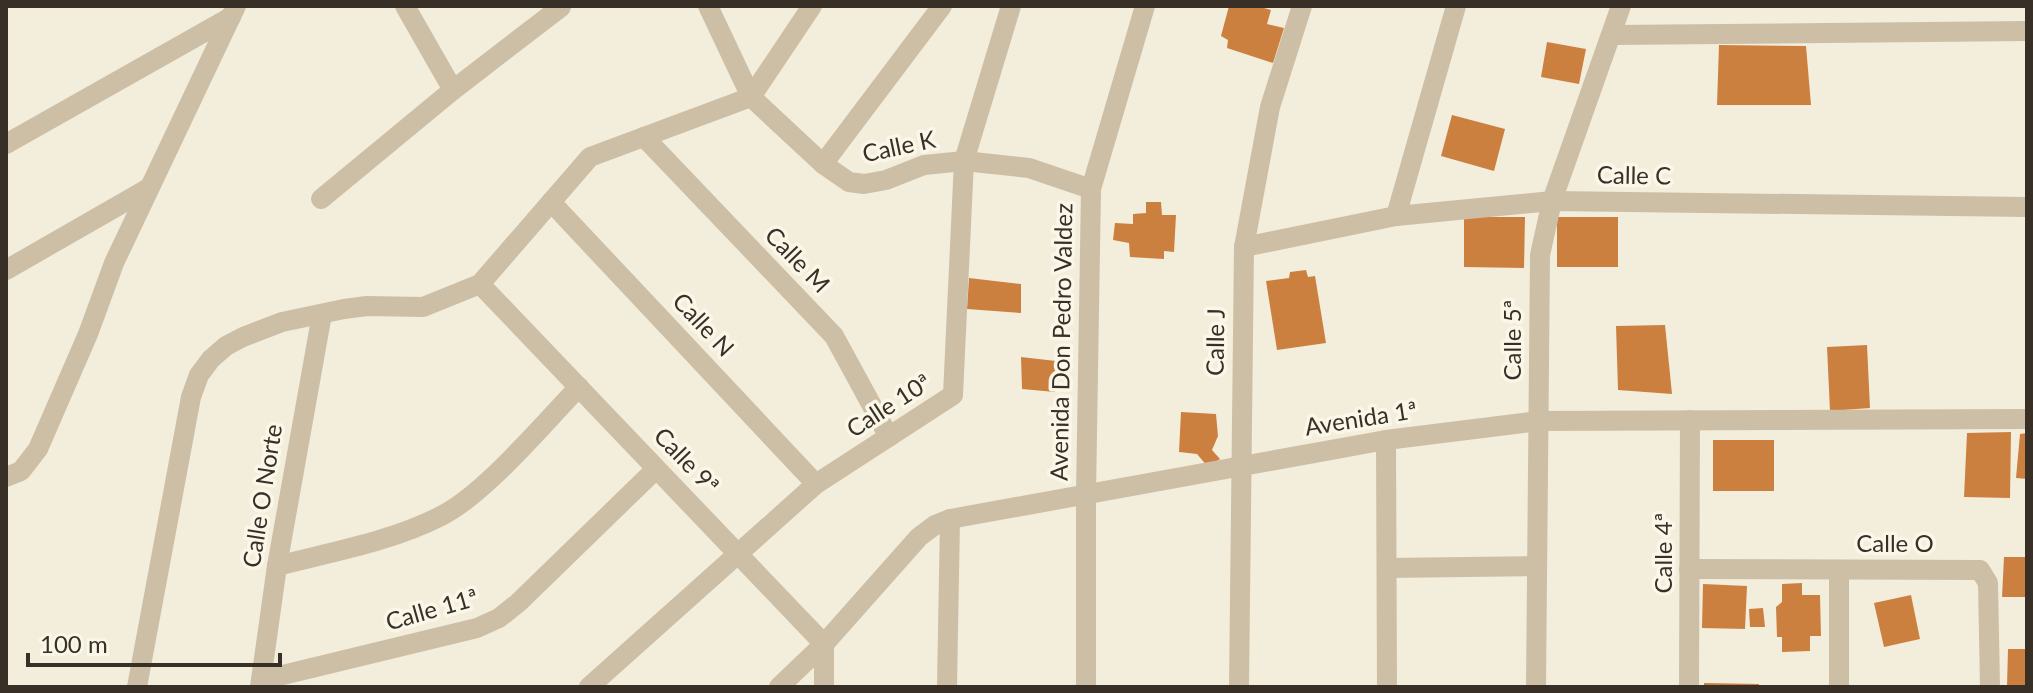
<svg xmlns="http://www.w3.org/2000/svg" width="2033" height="693" font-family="Lato,sans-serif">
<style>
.building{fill:#cc8040}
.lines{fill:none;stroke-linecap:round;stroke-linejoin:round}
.minor{stroke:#ccbfa6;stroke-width:20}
.labels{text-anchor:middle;stroke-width:7;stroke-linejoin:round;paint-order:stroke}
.street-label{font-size:24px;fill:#383027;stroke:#faf6e8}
</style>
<rect width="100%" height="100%" fill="#f3eddb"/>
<g class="building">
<path d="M1229,6H1257L1271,10L1267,24L1284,28L1273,63L1227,48L1228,40L1221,36Z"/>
<path d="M1547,42L1586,49L1579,84L1541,77Z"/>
<path d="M1719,45L1806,46L1811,105H1717Z"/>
<path d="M1452,115L1505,129L1494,171L1441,156Z"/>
<path d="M1146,202H1161L1162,215H1176L1174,252L1164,251V259L1130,257L1129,243L1113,240L1115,223L1133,224V214L1146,213Z"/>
<path d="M1464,217H1525L1524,268L1464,267Z"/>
<rect x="1557" y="217" width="61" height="50"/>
<path d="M1306,270L1308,277L1315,276L1326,343L1277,350L1266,281L1289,278L1290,272Z"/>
<path d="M969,278L1021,284V313L967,309Z"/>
<path d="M1665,325L1672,394L1618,390L1616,326Z"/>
<path d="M1867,345L1870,408L1830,411L1827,347Z"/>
<path d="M1021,357L1056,361L1055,392L1022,389Z"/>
<path d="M1181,412L1216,414L1218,436L1212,450L1220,459L1208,467L1197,454L1179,452Z"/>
<path d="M2011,432L2010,498L1964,497L1967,433Z"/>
<path d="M2027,433V479L2016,478L2020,434Z"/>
<rect x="1713" y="440" width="61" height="51"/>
<path d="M2004,557H2027V597H2002Z"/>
<path d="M1802,583V595H1820L1821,636H1810V651L1782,652V637H1777L1776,607L1782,602V584Z"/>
<path d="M1703,584L1747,586L1745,629L1702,628Z"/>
<path d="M1911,595L1920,639L1884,647L1874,603Z"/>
<path d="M1763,608L1765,627H1750L1749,609Z"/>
<path d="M2008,649H2027V687H2007Z"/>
<path d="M1704,683L1759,684V687H1704Z"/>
</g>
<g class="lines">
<g class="minor">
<path d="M405,6L453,90"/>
<path d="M708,6L751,97L823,164L849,182L864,184L886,180L924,165L964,161L1029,168L1091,189"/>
<path d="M1612,35L2027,31"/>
<path d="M644,137L834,336L889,437"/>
<path d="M6,144L231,17"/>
<path d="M823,164L942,6"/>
<path d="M321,199L453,90L561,7"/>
<path d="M551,202L816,484"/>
<path d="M1396,216L1456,6"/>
<path d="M1244,247L1396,216L1552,201L2027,207"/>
<path d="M6,270L149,188"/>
<path d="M480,284L824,644V687"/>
<path d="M1386,440L1387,687"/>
<path d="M6,477L21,471L38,449L88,334L114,263L236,6"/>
<path d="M277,566C331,552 390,542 441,516C485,494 543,424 579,387"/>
<path d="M1387,568L1537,566"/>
<path d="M1689,569L1980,570L1988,583L1990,687"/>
<path d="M262,680L477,628L499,618L518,603L656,469"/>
<path d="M137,687L191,397L199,375L211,359L226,346L243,337L282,322L344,309L367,306L423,307L480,284L590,157L751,97L812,6"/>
<path d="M260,687L277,566L322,314"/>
<path d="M589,687L816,484L953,395L964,161L1011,6"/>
<path d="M779,687L824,644L919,537L935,525L950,519L1386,440L1539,421L2027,419"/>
<path d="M947,687L950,519"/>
<path d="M1086,687V494L1091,189L1145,6"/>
<path d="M1239,687L1244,247L1270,107L1302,6"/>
<path d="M1536,687L1540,255L1552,201L1621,6"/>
<path d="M1689,687L1690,420"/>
<path d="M1839,687V570"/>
</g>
</g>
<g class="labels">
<g class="street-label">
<text transform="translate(899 147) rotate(-12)" y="8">Calle K</text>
<text transform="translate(1634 176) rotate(1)" y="8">Calle C</text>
<text transform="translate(797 260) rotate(46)" y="8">Calle M</text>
<text transform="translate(703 325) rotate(47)" y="8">Calle N</text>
<text transform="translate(1513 340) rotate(-90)" y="8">Calle 5ª</text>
<text transform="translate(1062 342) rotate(-89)" y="8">Avenida Don Pedro Valdez</text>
<text transform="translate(1216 342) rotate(-89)" y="8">Calle J</text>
<text transform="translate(889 406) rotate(-33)" y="8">Calle 10ª</text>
<text transform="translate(1361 419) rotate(-9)" y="8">Avenida 1ª</text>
<text transform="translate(686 461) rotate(46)" y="8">Calle 9ª</text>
<text transform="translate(263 496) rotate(-81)" y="8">Calle O Norte</text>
<text x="1895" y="552">Calle O</text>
<text transform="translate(1664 553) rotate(-90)" y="8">Calle 4ª</text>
<text transform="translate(432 610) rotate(-16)" y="8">Calle 11ª</text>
</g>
</g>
<rect width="2033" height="693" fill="none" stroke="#383027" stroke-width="16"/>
<path d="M28 653v12h252v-12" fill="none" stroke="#383027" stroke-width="4"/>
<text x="40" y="653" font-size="24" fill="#383027" stroke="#faf6e8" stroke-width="6" paint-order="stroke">100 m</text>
</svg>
